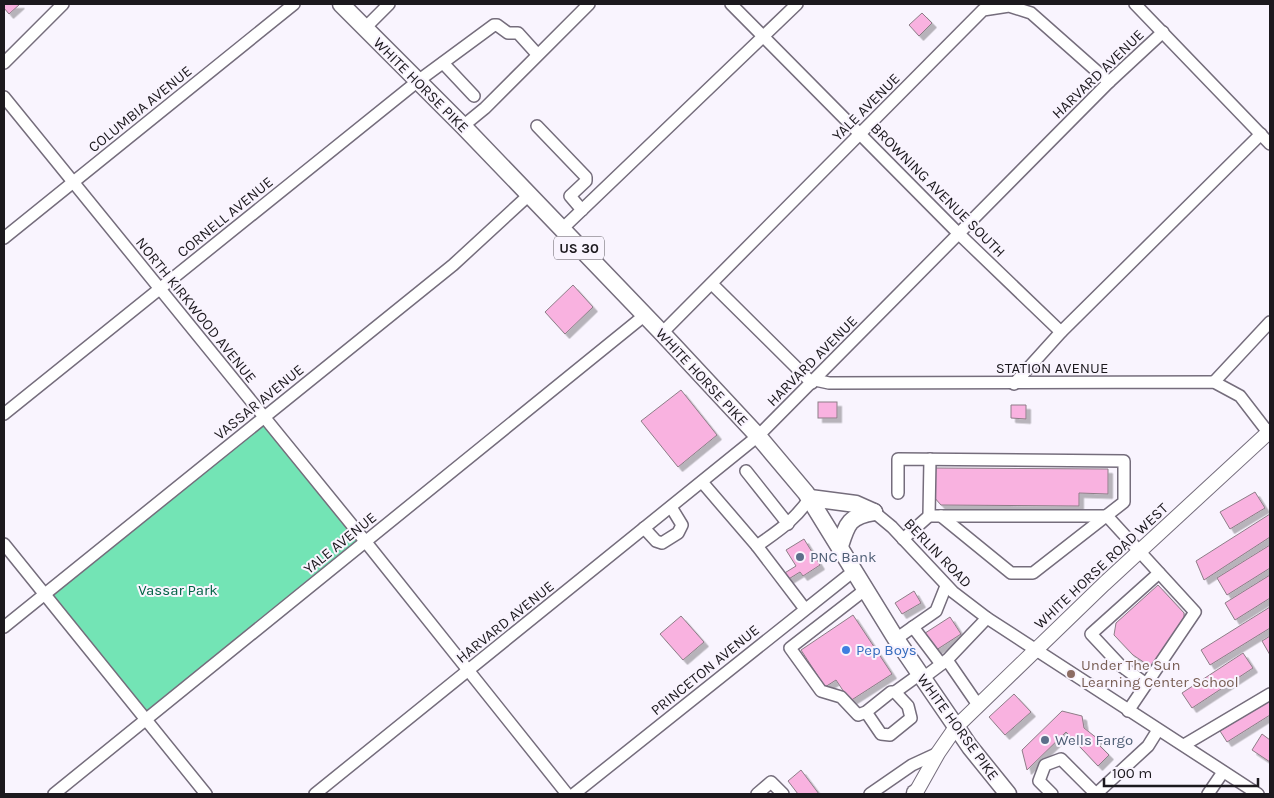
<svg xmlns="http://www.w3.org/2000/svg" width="1274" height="798" font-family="Karla,sans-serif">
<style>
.green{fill:#73e4b5}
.building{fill:#f9b2e0;stroke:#8d7d87;filter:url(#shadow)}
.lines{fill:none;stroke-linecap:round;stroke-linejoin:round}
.minor-casing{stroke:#756d7c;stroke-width:14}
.major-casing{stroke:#756d7c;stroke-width:16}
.highway-casing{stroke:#756d7c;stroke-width:19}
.minor{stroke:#fff;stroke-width:11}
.major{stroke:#fff;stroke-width:14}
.highway{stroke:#fff;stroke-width:16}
.service-dot{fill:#5c6f8a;stroke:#f9f4fe;stroke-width:2}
.shop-dot{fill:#3f7fe0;stroke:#f9f4fe;stroke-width:2}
.education-dot{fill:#8d6e63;stroke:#f9f4fe;stroke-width:2}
.labels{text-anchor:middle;stroke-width:4;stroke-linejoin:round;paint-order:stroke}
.shield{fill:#f9f4fe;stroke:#5e5b61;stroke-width:1}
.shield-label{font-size:14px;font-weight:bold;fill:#1c191e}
.street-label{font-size:15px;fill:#1c191e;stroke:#f9f4fe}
.service-label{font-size:15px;fill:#4e5e75;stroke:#f9f4fe;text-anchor:start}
.park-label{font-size:15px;fill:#026345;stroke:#f9f4fe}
.shop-label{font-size:15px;fill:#366cbe;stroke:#f9f4fe;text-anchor:start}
.education-label{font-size:15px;fill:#785e54;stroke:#f9f4fe;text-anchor:start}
</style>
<defs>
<filter id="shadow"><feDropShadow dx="4.5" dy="4.5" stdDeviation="0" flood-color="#0004"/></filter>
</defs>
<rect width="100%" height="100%" fill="#f9f4fe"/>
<path class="green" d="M264,417L365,541L146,719L44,594Z"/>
<g class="building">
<path d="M4,4H20L9,14L4,8Z"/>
<path d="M922,13L932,23L919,36L909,25Z"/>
<path d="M573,285L593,307L565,334L545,312Z"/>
<path d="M681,390L717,435L678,467L641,421Z"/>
<rect x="818" y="402" width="19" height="16"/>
<path d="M1011,405H1026V419L1011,418Z"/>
<path d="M934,468L1108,469V494L1079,493V506L941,505L933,496Z"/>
<path d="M1255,492L1265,508L1230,529L1220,512Z"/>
<path d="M1270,514V537L1204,580L1196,561Z"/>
<path d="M804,539L820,565L803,576L800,572L787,580L783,574L796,566L786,550Z"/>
<path d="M1270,545V568L1227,595L1217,578Z"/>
<path d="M1270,575V598L1235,620L1225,603Z"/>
<path d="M1158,585L1184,613V618L1151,667L1133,655L1114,635L1116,623Z"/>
<path d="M914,591L921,603L902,614L895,603Z"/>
<path d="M1270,607V628L1210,665L1201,650Z"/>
<path d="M853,615L892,674L850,701L836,680L825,687L801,650Z"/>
<path d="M681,616L704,642L683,660L660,634Z"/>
<path d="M950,617L961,634L930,654L919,637Z"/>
<path d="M1270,636V655L1262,641Z"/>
<path d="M1243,653L1253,668L1192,708L1182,693Z"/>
<path d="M1014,694L1031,712L1005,735L989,717Z"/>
<path d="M1270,700V715L1227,742L1220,731Z"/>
<path d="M1062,711L1082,716L1084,728L1098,739L1095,741L1109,755L1098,766L1066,732L1027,770L1022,750Z"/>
<path d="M1262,734L1270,740V762L1252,750Z"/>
<path d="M801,770L819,794H798L788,781Z"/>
</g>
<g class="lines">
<g class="minor-casing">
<g id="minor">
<path d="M731,4L959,234L1061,332"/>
<path d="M1135,4L1270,144"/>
<path d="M364,29L389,4"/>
<path d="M4,63L63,4"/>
<path d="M443,63L474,96"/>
<path d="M4,97L365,541L567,794"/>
<path d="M463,126L485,108L589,4"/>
<path d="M537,126L586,177V181L570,196L582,210"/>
<path d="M561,230L797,4"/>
<path d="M4,238L294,4"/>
<path d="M712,284L812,383"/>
<path d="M662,333L983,10L1009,6L1031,13L1109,82"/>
<path d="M815,380L829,383L1214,382L1240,396L1270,435"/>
<path d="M1214,382L1270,322"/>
<path d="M1014,384L1061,332L1261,134"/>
<path d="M4,414L418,81L494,25H497L508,33H518L537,54"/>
<path d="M746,471L788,524"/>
<path d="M702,482L757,546C779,530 794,521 810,498"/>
<path d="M898,493V459L1124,461V502L1033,573H1011L941,516"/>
<path d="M874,512L892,527L953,592L987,618L1258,794"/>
<path d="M929,516L930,459"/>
<path d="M644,528L656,541L662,543L678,533L682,525L671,507"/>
<path d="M903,539L929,516H1107L1195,612L1128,711"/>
<path d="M4,544L206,794"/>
<path d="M757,546L805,609"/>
<path d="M4,627L453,265L529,195"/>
<path d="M913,627L936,611L946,586"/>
<path d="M896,639L913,627L941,664"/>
<path d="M947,660L987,618"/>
<path d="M923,678L947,660L978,705"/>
<path d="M1146,684L1120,665L1091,634L1159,573"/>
<path d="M895,692L920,674"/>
<path d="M866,712L891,692H895L908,706L911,718L890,735L881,734L866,712L858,715L841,697L821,691L790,648L866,589"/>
<path d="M1184,745L1270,694"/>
<path d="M54,794L645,315"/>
<path d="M315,794L758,436L1109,82L1163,32"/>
<path d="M574,794L855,570"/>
<path d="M757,794L771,782L783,794"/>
<path d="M870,794L912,765L938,753"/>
<path d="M1052,794L1039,781L1045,765L1061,759L1096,794"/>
<path d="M1096,794L1148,746L1158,730"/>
<path d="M1208,794L1223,772"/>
</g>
</g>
<g class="major-casing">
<path id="major" d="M915,794L938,753L956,727L1104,584L1270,431"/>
</g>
<g class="highway-casing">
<g id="highway">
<path d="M341,4L463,126L662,333L758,436L806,493L896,639L970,747L1008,794"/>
<path d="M810,498L856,504L874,512"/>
<path d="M840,546C847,524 849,516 874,512"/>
<path d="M915,793V794"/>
</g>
</g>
<use href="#minor" class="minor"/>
<use href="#major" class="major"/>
<use href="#highway" class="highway"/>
</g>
<g class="service-dot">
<circle cx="800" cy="557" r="5"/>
<circle cx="1045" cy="740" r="5"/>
</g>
<circle class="shop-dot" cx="846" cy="650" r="5"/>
<circle class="education-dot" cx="1071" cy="674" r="5"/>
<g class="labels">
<rect class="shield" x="554" y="236.5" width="50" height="23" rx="4"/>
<g class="shield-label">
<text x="579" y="253">US 30</text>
</g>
<g class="street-label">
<text transform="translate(1098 74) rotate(-44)" y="5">HARVARD AVENUE</text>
<text transform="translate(421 85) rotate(45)" y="5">WHITE HORSE PIKE</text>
<text transform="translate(866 107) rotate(-45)" y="5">YALE AVENUE</text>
<text transform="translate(140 109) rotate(-39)" y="5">COLUMBIA AVENUE</text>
<text transform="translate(938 190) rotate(45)" y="5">BROWNING AVENUE SOUTH</text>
<text transform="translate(225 217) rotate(-39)" y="5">CORNELL AVENUE</text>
<text transform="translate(196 310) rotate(51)" y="5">NORTH KIRKWOOD AVENUE</text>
<text transform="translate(812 361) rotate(-45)" y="5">HARVARD AVENUE</text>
<text x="1052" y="373">STATION AVENUE</text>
<text transform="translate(702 377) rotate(47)" y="5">WHITE HORSE PIKE</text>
<text transform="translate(259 402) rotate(-39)" y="5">VASSAR AVENUE</text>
<text transform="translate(340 543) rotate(-39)" y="5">YALE AVENUE</text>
<text transform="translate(938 553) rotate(46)" y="5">BERLIN ROAD</text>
<text transform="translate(1101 566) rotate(-43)" y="5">WHITE HORSE ROAD WEST</text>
<text transform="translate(505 622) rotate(-39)" y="5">HARVARD AVENUE</text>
<text transform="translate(705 670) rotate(-39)" y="5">PRINCETON AVENUE</text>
<text transform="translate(958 727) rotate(54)" y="5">WHITE HORSE PIKE</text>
</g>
<g class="service-label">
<text x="810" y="562">PNC Bank</text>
<text x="1055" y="745">Wells Fargo</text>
</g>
<g class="park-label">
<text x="178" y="595">Vassar Park</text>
</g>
<g class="shop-label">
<text x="856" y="655">Pep Boys</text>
</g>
<g class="education-label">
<text x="1081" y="670">Under The Sun<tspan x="1081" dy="17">Learning Center School</tspan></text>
</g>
</g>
<rect width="1274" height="798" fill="none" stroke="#1c191e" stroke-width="10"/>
<path d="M1104 778v8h154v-8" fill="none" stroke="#1c191e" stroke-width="2.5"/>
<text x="1112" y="778" font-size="15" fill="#1c191e" stroke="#f9f4fe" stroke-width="4" paint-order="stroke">100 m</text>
</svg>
